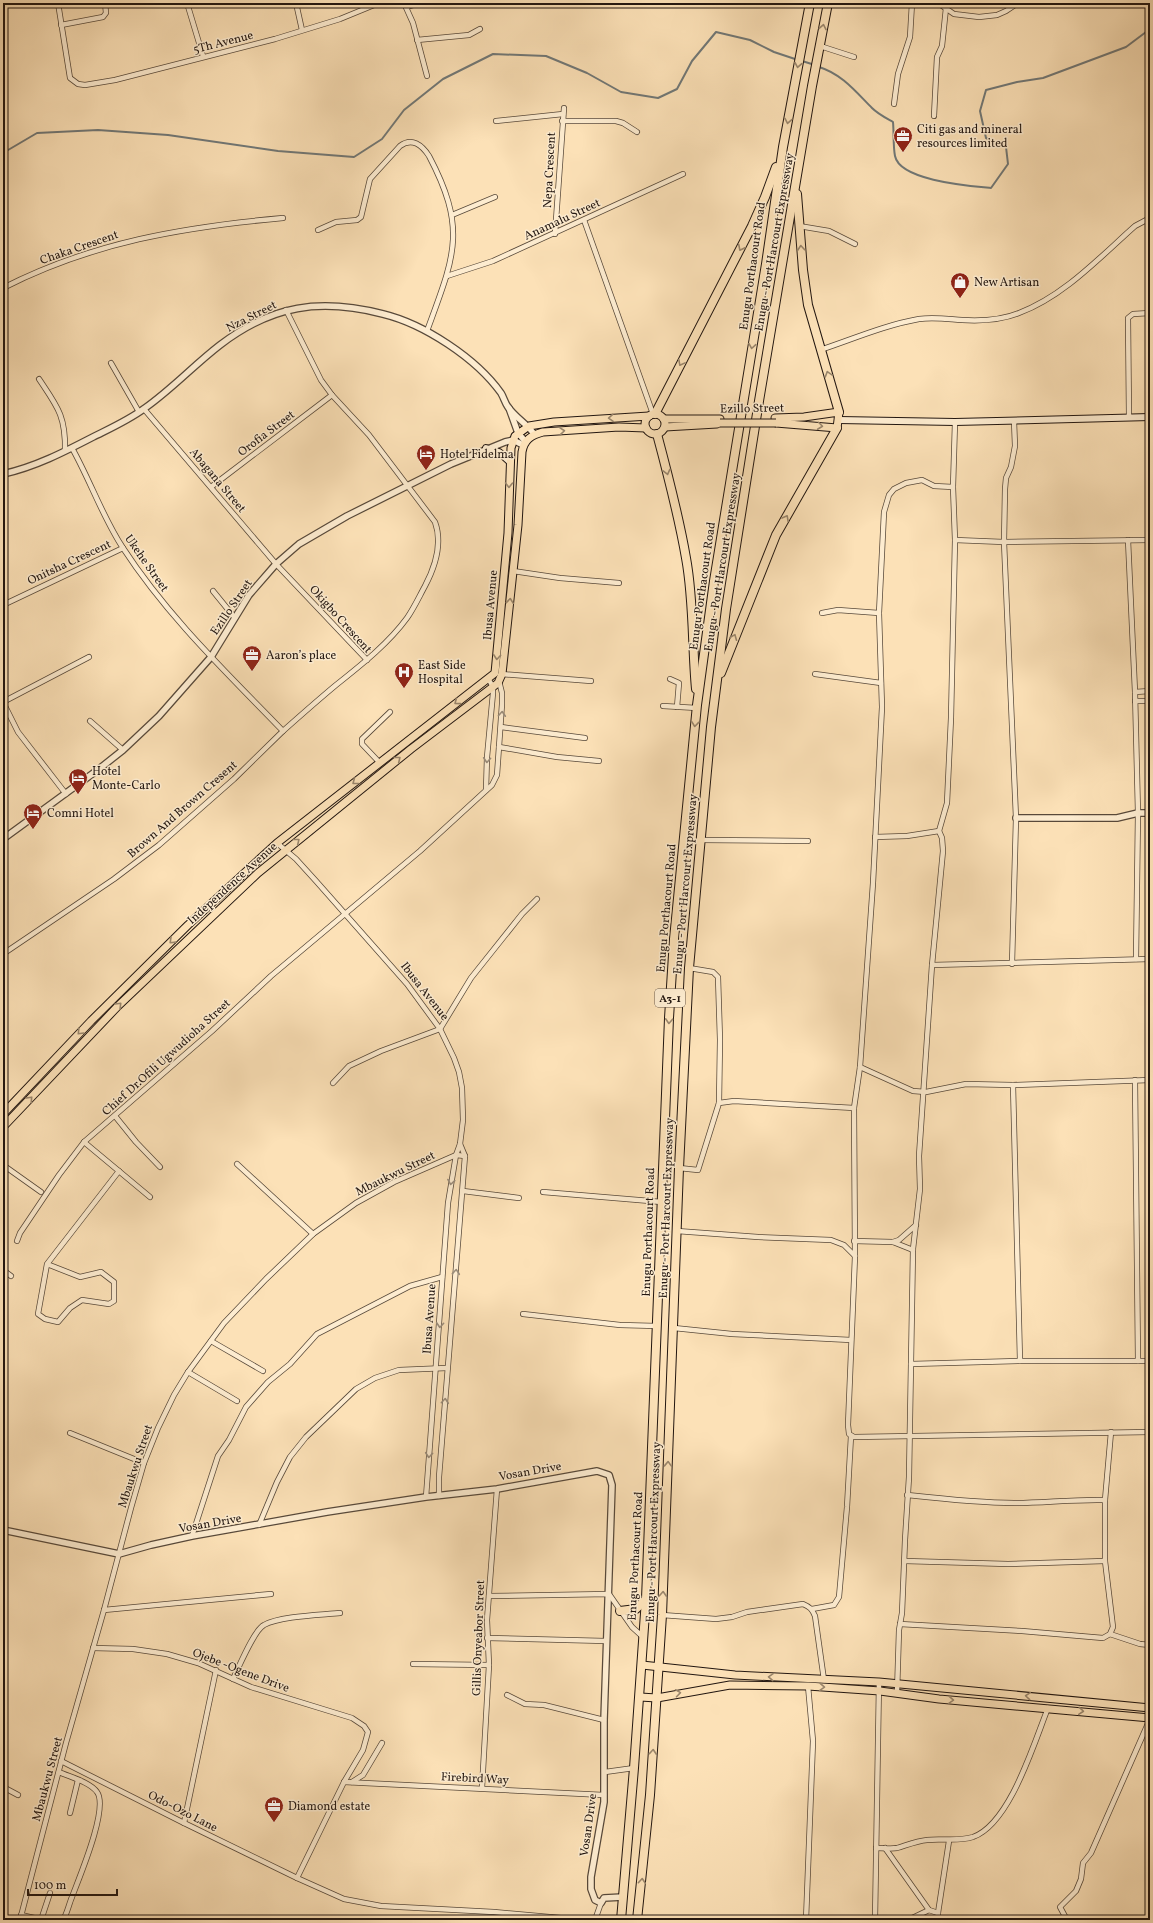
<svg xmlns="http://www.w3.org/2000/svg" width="1153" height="1923" font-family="Vollkorn,serif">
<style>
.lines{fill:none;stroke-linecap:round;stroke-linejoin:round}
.stream{stroke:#717877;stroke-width:2}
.minor-casing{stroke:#58493a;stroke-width:6}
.tertiary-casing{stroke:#58493a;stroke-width:8}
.secondary-casing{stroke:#221610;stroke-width:8}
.primary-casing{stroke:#221610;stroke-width:9}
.trunk-casing{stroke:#221610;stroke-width:10}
.minor{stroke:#fdecd0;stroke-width:4.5}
.tertiary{stroke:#fdecd0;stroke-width:5.5}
.secondary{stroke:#fdecd0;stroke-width:6}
.primary{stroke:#fce1b7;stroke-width:7}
.trunk{stroke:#fce1b7;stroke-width:8}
.primary-bridge-casing{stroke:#221610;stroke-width:9;stroke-linecap:butt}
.primary-bridge{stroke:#fce1b7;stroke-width:7}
.oneway{stroke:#9a866c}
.oneway2{stroke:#9a8c7a}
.labels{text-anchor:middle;stroke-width:3;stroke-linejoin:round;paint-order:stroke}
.shield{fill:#fdecd0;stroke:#64564a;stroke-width:1}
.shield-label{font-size:11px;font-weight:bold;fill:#221610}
.street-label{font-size:12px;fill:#221610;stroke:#fdecd0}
.poi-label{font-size:12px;fill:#221610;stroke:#fdecd0;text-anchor:start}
</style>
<rect width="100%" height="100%" fill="#fce1b7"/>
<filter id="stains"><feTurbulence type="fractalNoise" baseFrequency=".005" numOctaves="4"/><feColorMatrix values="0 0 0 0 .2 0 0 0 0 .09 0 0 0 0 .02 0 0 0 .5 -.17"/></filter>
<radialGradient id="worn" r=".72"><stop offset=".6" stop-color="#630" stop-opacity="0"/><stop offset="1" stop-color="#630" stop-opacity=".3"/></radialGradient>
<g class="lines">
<g class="stream">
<path d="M802,61L815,65"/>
<path d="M819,67C842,74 856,92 872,108C878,114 886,118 893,122C894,133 893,146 895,156C900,181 971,186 991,188L1008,164L1006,147L986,138L980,111L986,90L1017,82L1043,78L1126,47L1150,29"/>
<path d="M3,153L37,133L98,130L168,135L278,151L354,157L382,139L404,110L443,79L493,54L546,56L587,73L621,92L658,98L677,89L692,61L716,32L750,40L774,52L798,60"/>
</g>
<g class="minor-casing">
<g id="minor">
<path d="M58,3L70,78L78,84L85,85L115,80L275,39L340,19L379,3"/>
<path d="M187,3L203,56"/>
<path d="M296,3L302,30"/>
<path d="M404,3L413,23L427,76"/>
<path d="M938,3L954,14L979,17L997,15L1006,11L1018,3"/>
<path d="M406,7L420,3"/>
<path d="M61,25L103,17L106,13L105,3"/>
<path d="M417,40L469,35L480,29"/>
<path d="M820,46L854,57"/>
<path d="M894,104L898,74L910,37L912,3"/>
<path d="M934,116L937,57L942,46L946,8"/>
<path d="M496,121L563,114"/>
<path d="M562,121H616L623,123L637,132"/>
<path d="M452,215L495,197"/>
<path d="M584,220L653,414"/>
<path d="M799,226L829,231L855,244"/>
<path d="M318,230L336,222L357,220L361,217L370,179L400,146C412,137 422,145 429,156C468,230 454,257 427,331"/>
<path d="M555,234L564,108"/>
<path d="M447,276L493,261L683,174"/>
<path d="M3,288C93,242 183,227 283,218"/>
<path d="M820,350C853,339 885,325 919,319C934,317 947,319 962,320C979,321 1002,320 1019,313C1064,296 1099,258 1135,226L1150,218"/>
<path d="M111,363L139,412"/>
<path d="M39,379C57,406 66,416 65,451"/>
<path d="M144,409L276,564L367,660"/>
<path d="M1129,417L1128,318L1133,314L1150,313"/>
<path d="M211,487L332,395"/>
<path d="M953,487L934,486L922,480L906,483L894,489L889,495L884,512L879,613L882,707L873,883L860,1067L854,1108L855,1256L848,1425L849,1434L854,1437L1150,1432"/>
<path d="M955,540L1004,542L1150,540"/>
<path d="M1128,540L1135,692L1138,813L1136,959"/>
<path d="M513,571L560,578L619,583"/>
<path d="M213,591L235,618"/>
<path d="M3,605L123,548"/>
<path d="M822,613L838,610L879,613"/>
<path d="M501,674L591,681"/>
<path d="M815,674L881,683"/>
<path d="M670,679L679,683L677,707"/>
<path d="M1135,692L1150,691"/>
<path d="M1135,701H1150"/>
<path d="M3,702L18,732L66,794"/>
<path d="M3,702L89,657"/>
<path d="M663,706L697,708"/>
<path d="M90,721L123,750"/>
<path d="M501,727L585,738"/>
<path d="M283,731C301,715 318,700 336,685C361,665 388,644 407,618C414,608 419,597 425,586C435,567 443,544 435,522L369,435L332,395L321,380L286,310"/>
<path d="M499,747L557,757L599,761"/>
<path d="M380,763L362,744V739L390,712"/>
<path d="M486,790L487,757L493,693V687L489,680"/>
<path d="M875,837L907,836L939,831"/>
<path d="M700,840L808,841"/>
<path d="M277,843L296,859L316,881L407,984L440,1029L454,1058L459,1072L462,1088L463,1120L460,1144L456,1155L448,1203L426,1497"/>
<path d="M3,954L114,879L159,845L234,779L283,731C227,673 168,617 123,548C103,518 90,480 72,448"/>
<path d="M1012,964L1016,818L1004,542L1005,489L1006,478L1011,467L1015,446L1014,421"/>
<path d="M932,965L1150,959"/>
<path d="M689,968L713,972L718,977L720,1040L719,1103"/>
<path d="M860,1067L913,1091L926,1092L966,1084L1013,1085L1150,1080"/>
<path d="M1135,1080L1138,1361"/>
<path d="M333,1083L349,1066L381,1051L440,1029L471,978L522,914L537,899"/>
<path d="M1013,1085L1020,1361"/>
<path d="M115,1116L136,1142L160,1167"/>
<path d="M84,1142L150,1197"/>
<path d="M237,1164L313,1234"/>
<path d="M3,1165L41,1192"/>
<path d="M679,1168L698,1170L719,1103L734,1101L854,1108"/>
<path d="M463,1191L519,1198"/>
<path d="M543,1192L662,1202"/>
<path d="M677,1231L758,1237L831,1240L844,1245L855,1256"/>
<path d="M17,1241L20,1233L59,1175L84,1142L212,1031L271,976L420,851L492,785L497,775L502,704V693L499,681"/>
<path d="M854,1241L893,1242L913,1250"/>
<path d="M893,1242L899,1240L916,1225"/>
<path d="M47,1264L80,1277L101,1272L114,1282V1301L109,1304L82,1300L70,1308L58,1322L45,1319L38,1314L47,1264L119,1171"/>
<path d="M3,1270L11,1276"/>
<path d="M523,1314L620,1325L657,1326"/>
<path d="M674,1328L732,1334L851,1340"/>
<path d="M211,1341L263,1371"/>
<path d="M911,1364L1020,1361H1150"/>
<path d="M188,1372L237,1401"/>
<path d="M70,1433L144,1463"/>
<path d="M907,1495C943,1499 978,1503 1014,1503C1044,1503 1074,1499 1105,1500"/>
<path d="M439,1496V1477L465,1156L460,1144"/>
<path d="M259,1525L277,1482L290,1457L306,1437L356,1389L375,1378L399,1370L447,1368"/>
<path d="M192,1536L218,1456L229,1440L246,1407L268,1382L290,1364L317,1334L410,1286L442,1277"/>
<path d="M905,1561L1008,1564L1105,1561"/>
<path d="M489,1596L609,1594L632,1627L643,1637"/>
<path d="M812,1609L834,1605L839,1597L847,1507L851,1436"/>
<path d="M104,1610L271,1594"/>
<path d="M662,1615L716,1619L732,1617L747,1612L803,1604C810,1607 812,1609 815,1616L824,1680"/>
<path d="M900,1624L1022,1631L1103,1638L1110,1634L1113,1627L1105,1561V1500L1111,1432"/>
<path d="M1110,1634L1140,1644L1150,1645"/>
<path d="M487,1638L606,1641"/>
<path d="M93,1648L133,1649L167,1654L198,1663L251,1687L352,1718L364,1726L368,1732L363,1750L344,1782L297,1878"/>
<path d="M413,1664L489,1665"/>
<path d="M233,1679C239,1667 254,1630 264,1625C280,1616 321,1615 340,1613"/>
<path d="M897,1693L899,1630L902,1613L905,1540L909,1477L913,1249L920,1189L919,1156L932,965L943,851L942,838L939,831L947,803L951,718L955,540L953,487L955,422"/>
<path d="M507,1695L525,1704L544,1705L604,1720"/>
<path d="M61,1761L184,1823L297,1878L344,1899L381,1906L494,1912L583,1920"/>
<path d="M59,1772C70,1777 90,1782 97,1792C109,1808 79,1878 72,1897C69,1904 67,1914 63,1920"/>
<path d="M605,1772L634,1768"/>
<path d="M344,1782L604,1795"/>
<path d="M352,1782L363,1775L382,1743"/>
<path d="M3,1787L18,1795"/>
<path d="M482,1788L489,1665L487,1620L497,1489"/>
<path d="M70,1813L78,1780"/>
<path d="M184,1823L216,1670"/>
<path d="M876,1848C883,1848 891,1849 897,1848C907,1845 917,1841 927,1840C942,1838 957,1842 973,1837C1010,1824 1034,1743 1048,1708"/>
<path d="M885,1848L929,1910L938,1913V1920"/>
<path d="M938,1913L949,1841"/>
<path d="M21,1915L43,1920"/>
<path d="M20,1920L66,1743L104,1610L131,1508L144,1463L158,1428L174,1395L188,1372L224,1323L266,1279L313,1234L356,1203L394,1182L456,1155L465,1156"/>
<path d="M41,1920L50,1893"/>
<path d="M595,1920L601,1903"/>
<path d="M806,1920L813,1741L808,1686"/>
<path d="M875,1920L879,1682"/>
<path d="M908,1920L929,1910"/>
<path d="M1067,1920L1060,1907L1076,1891L1081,1879L1083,1863L1091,1853L1150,1719"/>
</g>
</g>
<g class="tertiary-casing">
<g id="tertiary">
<path d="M509,408L518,433L525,441"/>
<path d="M3,474C35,467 64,452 93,437C111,428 129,420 145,408C172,389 194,365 220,345C272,305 320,298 383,314C424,324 476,358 501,393C504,398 505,403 508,407C515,417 527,424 534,434"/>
<path d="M1016,818H1117L1138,813H1150"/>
<path d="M3,839L99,769L123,750L159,716L211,657L249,595L276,564L299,544L347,516L451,464L505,442L513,440L523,445"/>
<path d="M3,1530L119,1554L151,1545L192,1536L327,1512L426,1497L497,1489L597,1471L609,1475L612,1485L604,1720V1802L591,1877V1889L595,1900L601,1903L604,1898L623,1897"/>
</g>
</g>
<g class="secondary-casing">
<g id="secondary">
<path d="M839,420L955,422L1150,417"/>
<path d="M486,448L499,452L510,462"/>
</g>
</g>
<g class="primary-casing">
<g id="primary">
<circle cx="655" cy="424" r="10"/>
<path d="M775,418L804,417L839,412L837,428L776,423"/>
<path d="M664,419H720"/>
<path d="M665,427L717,424"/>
<path d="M3,1114L91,1021L188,925L277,843L495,673L508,533L511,448L515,436L529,426L554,422L649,416"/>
<path d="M3,1127L118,1006L258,873L411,749L498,683L502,674L518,525L522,452C524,440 531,435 543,432L619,427L646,428"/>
<path d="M642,1665L735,1675L879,1682L1150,1708"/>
<path d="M640,1697L657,1698L730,1685L808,1686L880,1691L939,1699L1150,1718"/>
</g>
</g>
<g class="trunk-casing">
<g id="trunk">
<path d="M797,194L803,270L808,305L839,412"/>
<path d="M655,414L752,226L765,197L776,167"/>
<path d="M657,434C668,475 679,517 686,558C694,601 692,646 696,689"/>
<path d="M721,673L776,535L837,428"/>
<path d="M620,1611L636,1609L645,1600"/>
<path d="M621,1920L634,1768L646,1599L669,1018L674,939L697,705L714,581L766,264L783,147L810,3"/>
<path d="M637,1920L650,1795L662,1615L679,1168L689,968L711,727L726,609L759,401L812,86L828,3"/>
</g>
</g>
<use href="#minor" class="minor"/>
<use href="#tertiary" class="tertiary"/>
<use href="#secondary" class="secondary"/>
<use href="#primary" class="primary"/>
<use href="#trunk" class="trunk"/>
<g class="primary-bridge-casing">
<path id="primary-bridge" d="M720,423H776"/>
</g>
<use href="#primary-bridge" class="primary-bridge"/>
</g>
<defs><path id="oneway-chevron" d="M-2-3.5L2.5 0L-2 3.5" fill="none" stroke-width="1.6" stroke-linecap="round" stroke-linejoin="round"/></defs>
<g class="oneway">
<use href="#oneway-chevron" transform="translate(823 27) rotate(-79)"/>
<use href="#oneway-chevron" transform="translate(798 65) rotate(100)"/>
<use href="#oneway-chevron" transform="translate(788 121) rotate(101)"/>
<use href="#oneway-chevron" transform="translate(741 248) rotate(117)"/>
<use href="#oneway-chevron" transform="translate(801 248) rotate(-95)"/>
<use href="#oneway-chevron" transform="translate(752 346) rotate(99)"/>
<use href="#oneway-chevron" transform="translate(681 363) rotate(118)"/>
<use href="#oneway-chevron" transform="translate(828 374) rotate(-107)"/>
<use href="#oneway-chevron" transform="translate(611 418) rotate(176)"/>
<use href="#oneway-chevron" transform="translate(820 426) rotate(7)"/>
<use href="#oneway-chevron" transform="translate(562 431) rotate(-5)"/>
<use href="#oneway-chevron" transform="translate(667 472) rotate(76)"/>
<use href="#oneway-chevron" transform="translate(509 485) rotate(91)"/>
<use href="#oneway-chevron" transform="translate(786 518) rotate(-61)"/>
<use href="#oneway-chevron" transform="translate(510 601) rotate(-84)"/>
<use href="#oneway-chevron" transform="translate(734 637) rotate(-68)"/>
<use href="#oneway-chevron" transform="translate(497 657) rotate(95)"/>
<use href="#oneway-chevron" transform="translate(457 702) rotate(143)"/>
<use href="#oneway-chevron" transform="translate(695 724) rotate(96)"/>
<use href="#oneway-chevron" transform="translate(398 759) rotate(-39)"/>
<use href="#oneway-chevron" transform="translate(355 782) rotate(142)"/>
<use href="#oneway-chevron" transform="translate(297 841) rotate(-39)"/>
<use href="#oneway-chevron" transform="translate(172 941) rotate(136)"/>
<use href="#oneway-chevron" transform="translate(119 1005) rotate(-45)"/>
<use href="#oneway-chevron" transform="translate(669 1021) rotate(93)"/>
<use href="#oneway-chevron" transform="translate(80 1032) rotate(134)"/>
<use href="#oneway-chevron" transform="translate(30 1099) rotate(-47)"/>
<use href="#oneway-chevron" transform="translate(668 1464) rotate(-88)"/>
<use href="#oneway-chevron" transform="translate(663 1594) rotate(-87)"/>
<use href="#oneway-chevron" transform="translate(771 1677) rotate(-177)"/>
<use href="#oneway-chevron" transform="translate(822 1687) rotate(3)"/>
<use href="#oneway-chevron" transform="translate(678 1693) rotate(-8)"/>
<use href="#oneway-chevron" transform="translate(1028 1696) rotate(-175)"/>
<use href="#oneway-chevron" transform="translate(951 1700) rotate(4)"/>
<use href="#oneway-chevron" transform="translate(1081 1711) rotate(5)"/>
<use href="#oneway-chevron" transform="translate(653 1752) rotate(-86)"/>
<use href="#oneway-chevron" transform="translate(642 1881) rotate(-85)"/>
</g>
<g class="oneway2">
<use href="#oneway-chevron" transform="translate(502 714) rotate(-86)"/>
<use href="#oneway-chevron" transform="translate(487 760) rotate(94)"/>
<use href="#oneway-chevron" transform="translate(451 1182) rotate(99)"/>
<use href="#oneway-chevron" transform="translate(456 1272) rotate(-85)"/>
<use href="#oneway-chevron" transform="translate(440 1325) rotate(94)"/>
<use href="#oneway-chevron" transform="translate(445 1401) rotate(-85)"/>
<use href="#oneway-chevron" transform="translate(429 1455) rotate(95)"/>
</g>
<defs>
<g id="office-pin" transform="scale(1)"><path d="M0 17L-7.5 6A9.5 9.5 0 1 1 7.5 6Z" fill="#8f2418" stroke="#fdecd0"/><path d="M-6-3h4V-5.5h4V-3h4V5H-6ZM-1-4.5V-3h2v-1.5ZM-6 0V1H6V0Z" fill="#fff"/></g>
<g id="shop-pin" transform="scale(1)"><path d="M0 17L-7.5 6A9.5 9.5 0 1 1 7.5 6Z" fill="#8f2418" stroke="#fdecd0"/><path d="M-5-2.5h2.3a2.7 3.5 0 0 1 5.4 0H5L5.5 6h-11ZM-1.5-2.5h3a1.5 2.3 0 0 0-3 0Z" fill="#fff"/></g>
<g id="hotel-pin" transform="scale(1)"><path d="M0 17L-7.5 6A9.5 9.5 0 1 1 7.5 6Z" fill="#8f2418" stroke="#fdecd0"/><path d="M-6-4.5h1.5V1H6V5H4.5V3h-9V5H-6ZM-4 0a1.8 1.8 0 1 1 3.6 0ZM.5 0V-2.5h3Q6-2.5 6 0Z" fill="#fff"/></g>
<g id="hospital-pin" transform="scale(1)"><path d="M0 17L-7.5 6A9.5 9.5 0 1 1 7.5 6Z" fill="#8f2418" stroke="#fdecd0"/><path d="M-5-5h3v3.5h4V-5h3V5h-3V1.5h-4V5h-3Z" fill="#fff"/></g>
</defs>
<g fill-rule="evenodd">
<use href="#office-pin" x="903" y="136"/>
<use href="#shop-pin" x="960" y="282"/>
<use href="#hotel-pin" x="426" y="454"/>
<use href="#office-pin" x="252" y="655"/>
<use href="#hospital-pin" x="404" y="672"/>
<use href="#hotel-pin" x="78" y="778"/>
<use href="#hotel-pin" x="33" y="813"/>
<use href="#office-pin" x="274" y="1806"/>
</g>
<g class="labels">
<rect class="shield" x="655" y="989" width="30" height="18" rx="3"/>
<g class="shield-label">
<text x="670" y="1002">A3-1</text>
</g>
<g class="street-label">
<text transform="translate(223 42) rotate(-14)" y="4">5Th Avenue</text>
<text transform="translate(549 170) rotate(-87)" y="4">Nepa Crescent</text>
<text transform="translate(562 219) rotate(-25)" y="4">Anamalu Street</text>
<text transform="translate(774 242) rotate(-80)" y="4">Enugu - Port Harcourt Expressway</text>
<text transform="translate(79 247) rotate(-19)" y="4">Chaka Crescent</text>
<text transform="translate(752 266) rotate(-82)" y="4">Enugu Porthacourt Road</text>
<text transform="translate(251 316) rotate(-27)" y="4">Nza Street</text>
<text transform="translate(752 408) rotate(-1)" y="4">Ezillo Street</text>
<text transform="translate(266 433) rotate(-37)" y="4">Orofia Street</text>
<text transform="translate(218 480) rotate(50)" y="4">Abagana Street</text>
<text transform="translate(69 562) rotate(-25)" y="4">Onitsha Crescent</text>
<text transform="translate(722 562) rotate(-81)" y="4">Enugu - Port Harcourt Expressway</text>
<text transform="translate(147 563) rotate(55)" y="4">Ukehe Street</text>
<text transform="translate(702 586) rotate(-82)" y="4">Enugu Porthacourt Road</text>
<text transform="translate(490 605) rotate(-85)" y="4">Ibusa Avenue</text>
<text transform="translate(231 607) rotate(-56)" y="4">Ezillo Street</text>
<text transform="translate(341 619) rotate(48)" y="4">Okigbo Crescent</text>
<text transform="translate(182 809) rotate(-41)" y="4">Brown And Brown Cresent</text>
<text transform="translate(232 883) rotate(-42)" y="4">Independence Avenue</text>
<text transform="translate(685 884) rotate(-85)" y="4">Enugu - Port Harcourt Expressway</text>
<text transform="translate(666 908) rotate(-85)" y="4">Enugu Porthacourt Road</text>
<text transform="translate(425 991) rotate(52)" y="4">Ibusa Avenue</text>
<text transform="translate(166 1057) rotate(-42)" y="4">Chief Dr.Ofili Ugwudioha Street</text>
<text transform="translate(395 1173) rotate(-26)" y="4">Mbaukwu Street</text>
<text transform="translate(666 1208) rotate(-88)" y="4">Enugu - Port Harcourt Expressway</text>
<text transform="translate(648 1232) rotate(-88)" y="4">Enugu Porthacourt Road</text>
<text transform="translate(429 1319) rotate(-86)" y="4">Ibusa Avenue</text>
<text transform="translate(135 1466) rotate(-72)" y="4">Mbaukwu Street</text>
<text transform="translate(530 1471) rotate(-10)" y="4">Vosan Drive</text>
<text transform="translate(210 1523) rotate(-10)" y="4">Vosan Drive</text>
<text transform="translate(653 1532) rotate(-88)" y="4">Enugu - Port Harcourt Expressway</text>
<text transform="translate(635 1556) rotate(-87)" y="4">Enugu Porthacourt Road</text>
<text transform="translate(478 1638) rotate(-88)" y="4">Gillis Onyeabor Street</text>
<text transform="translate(241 1670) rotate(21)" y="4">Ojebe -Ogene Drive</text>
<text transform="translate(475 1778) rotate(3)" y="4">Firebird Way</text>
<text transform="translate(47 1779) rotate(-75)" y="4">Mbaukwu Street</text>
<text transform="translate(183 1811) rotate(27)" y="4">Odo-Ozo Lane</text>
<text transform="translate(588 1825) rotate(-82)" y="4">Vosan Drive</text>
</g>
<g class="poi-label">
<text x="917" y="133">Citi gas and mineral<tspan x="917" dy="14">resources limited</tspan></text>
<text x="974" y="286">New Artisan</text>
<text x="440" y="458">Hotel Fidelma</text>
<text x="266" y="659">Aaron’s place</text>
<text x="418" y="669">East Side<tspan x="418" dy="14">Hospital</tspan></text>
<text x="92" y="775">Hotel<tspan x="92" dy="14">Monte-Carlo</tspan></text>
<text x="47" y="817">Comni Hotel</text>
<text x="288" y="1810">Diamond estate</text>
</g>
</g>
<rect width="1153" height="1923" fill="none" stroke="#fce1b7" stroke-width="16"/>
<rect x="4" y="4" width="1145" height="1915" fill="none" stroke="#221610" stroke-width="2"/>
<rect x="8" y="8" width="1137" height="1907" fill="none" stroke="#221610"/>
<path d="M28 1889v6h89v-6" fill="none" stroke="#221610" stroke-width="2"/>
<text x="34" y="1889" font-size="12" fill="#221610" stroke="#fdecd0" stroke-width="3" paint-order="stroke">100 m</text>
<rect width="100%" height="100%" filter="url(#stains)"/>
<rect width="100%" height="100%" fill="url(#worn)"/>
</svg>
